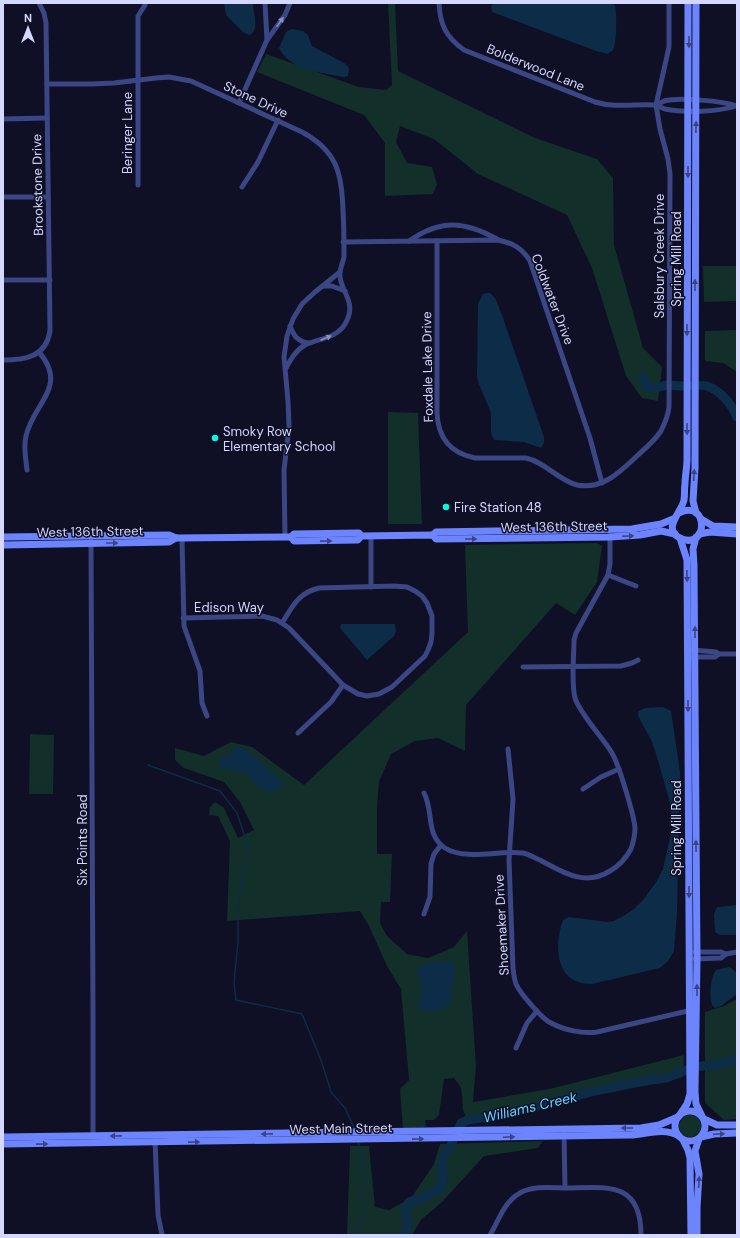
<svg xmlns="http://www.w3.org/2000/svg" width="740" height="1238" font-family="'DM Sans',sans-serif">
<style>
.green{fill:#122f29}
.water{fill:#0d2c47}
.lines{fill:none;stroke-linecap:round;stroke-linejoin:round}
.stream{stroke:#0d2c47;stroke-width:1.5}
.river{stroke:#0d2c47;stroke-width:9}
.street{stroke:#3b4684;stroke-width:5}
.secondary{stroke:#6c84fd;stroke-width:7}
.oneway{fill:#888ec1}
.oneway2{fill:#394486}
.poi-dot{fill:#03fbe6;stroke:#0f0f25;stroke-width:1.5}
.labels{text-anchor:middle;stroke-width:3;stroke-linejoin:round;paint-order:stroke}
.street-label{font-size:13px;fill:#d4d7fe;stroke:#0f0f25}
.poi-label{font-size:13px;fill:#d4d7fe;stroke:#0f0f25;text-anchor:start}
.water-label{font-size:14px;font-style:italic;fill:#63d2fd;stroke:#0f0f25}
</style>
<rect width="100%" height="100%" fill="#0f0f25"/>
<g class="green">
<path d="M388,3H395L398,71L535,138L597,159L613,178L614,245L643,348L662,367L658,401L642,398L626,376L592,268L567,215L478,174L434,139L400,126L396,142L407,163L432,167L437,184L433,194L385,196V143L364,115L257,72L266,54L359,87L386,90L392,85Z"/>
<path d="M703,266H737V301L704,302Z"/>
<path d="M737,330V372L723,363L705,361V331Z"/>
<path d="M388,412L418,413L422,524H388Z"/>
<path d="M597,543L602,546L597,582L575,615L556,603L466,705L465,751L438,738L415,741L391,754L379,782L377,807V854H392L390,902H381L380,923L387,936L407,954L428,958L454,947L467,931L476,1066L473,1102L549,1089L684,1055L683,1077L667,1082L611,1091L505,1118L471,1123C458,1108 465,1105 461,1089C460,1085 456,1081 454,1078L444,1079L439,1115L434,1120H425L426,1127L403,1129L400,1089L409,1080L401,989L387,966L369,926L360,911L227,921L230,841L218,816L209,815L210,807L215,802L224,808L238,838L254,830L240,802L224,782L184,768L175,760V748L204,756L231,742L252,747L304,785L468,632L465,545Z"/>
<path d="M30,734L54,735L53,794H29Z"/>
<path d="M737,999V1119L724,1120L705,1103V1012L724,1006Z"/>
<circle cx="690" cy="1126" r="11"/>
<path d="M543,1141L538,1148L484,1156L442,1202L421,1220L412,1235H347L350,1146H369L375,1207L389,1210L411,1198L434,1164L440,1144Z"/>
</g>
<g class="water">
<path d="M224,3H253C253,13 260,29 250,35L244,33L226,15Z"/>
<path d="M494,3H610L615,5C617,13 617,43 613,50C612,51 609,53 608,54L596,51L492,12L491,6Z"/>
<path d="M292,29L303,31L308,35L312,46L346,64L349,68L348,76L343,77C320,72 291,71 279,48L286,32Z"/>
<path d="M487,293H490L495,298L502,315L544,437V443L541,448L524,442L494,440L491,434V413L479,384L477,377L478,304L483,294Z"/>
<path d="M341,624H395L396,631L394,636L367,660L340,628Z"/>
<path d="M663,707L671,711L680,772L677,913L674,951L668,961L660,968L592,984C556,985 553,947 563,920L569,917L607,922L614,921L625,915L634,909L643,900L657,881L663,869L672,829L671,806L656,754L652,742L638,716V712C644,706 655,708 663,707Z"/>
<path d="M237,746L247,750L282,781V785L277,791C272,793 260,789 256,786C251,782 250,775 243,772C236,769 228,772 221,768L219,758L229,755Z"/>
<path d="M737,905V935H720L715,932L714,914L717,907Z"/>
<path d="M453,962L455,968L450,1004C442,1012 430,1010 420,1010L418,1007L422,992L417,969C426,960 442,963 453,962Z"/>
<path d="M728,967L731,968L737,973V994L721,1006L715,1008L712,1005C709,996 710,978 716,970Z"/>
</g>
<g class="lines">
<g class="stream">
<path d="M148,765L220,791L237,813L248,846L241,882L238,912V942L234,983L236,1000L302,1014L321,1060L331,1092L345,1108L355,1130"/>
<path d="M357,1235C357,1225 364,1216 365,1205L358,1195L364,1188L365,1176L361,1172L362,1161L358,1141"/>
</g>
<g class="river">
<path d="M643,377C644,381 644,385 649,387C655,390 661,386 667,385C672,385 677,386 682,386C691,387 699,384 707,386C721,391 731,404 737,417"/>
<path d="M402,1235L406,1231L409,1223C404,1215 404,1210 409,1202L422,1198L442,1187L443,1180L442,1163L443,1157L451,1145L461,1123L468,1120L507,1114L595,1091L650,1080L667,1078L680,1072L702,1066L716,1065L737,1059"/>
</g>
<g class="street">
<path d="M265,3L267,40"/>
<path d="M439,3C440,25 446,37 464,50L595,102C615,108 634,104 654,105C658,105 661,108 665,109C684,113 718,112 736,106"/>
<path d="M47,84H92L114,83L156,78L169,77L191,81L302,132C337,151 342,173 343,211C344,226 344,241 344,257C343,262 341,266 340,272C338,291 359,301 345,324C336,339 319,338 305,345C296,350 291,359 286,368"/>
<path d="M239,103L267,40L285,15L290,3"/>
<path d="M656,105C659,104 662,102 664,101C679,97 723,101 737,106"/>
<path d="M3,119L47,118"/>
<path d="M138,185V16L145,5"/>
<path d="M242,187L258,162L278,120"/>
<path d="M3,197H48"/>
<path d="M409,241C441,219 464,221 497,239"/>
<path d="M437,241V413C438,438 450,453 475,458H526C545,462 558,480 577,485C603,490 621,471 638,455C646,448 655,440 661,431C665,423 668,416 669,407L670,174L668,159L660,129L656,105L669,47V3"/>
<path d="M343,242L498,240C513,243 522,248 530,261L590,438L602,483"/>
<path d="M3,280H50"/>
<path d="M323,286H332L345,291"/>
<path d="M290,326C294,336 297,341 308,343"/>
<path d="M3,360C25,360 46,357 50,331L46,23L44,13L39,3"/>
<path d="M27,470C26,459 23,447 26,436C33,403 69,387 39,352"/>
<path d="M371,536V587"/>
<path d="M285,537L284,470L289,427L288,401L284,357L287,336L293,319L302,304L315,292L340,272"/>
<path d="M182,538L184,626L200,671L202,703L207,716"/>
<path d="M91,541L93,1013V1137"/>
<path d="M608,575L636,586"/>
<path d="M183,618L262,616L277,620L289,628L343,685L358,694L367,696L379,694L392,687L425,656L428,650L431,642L432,633V616L427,603L422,596L415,591L407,587L394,586L319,588C298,593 293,606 282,623"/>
<path d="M693,650L716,652L719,654H737"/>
<path d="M691,657H715L719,654"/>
<path d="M523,667L621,666L632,663L638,660"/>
<path d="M298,733L331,702L343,685"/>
<path d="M508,749L513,799L509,860L513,969C514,974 514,979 516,984C520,993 542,1019 551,1023C564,1030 583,1034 597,1032L692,1010"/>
<path d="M583,789L601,777L619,769"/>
<path d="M424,793C434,811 425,835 445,848C465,861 500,850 523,853C529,854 534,858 540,860C563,872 584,887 610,871C619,866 626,858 631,849C633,843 635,835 635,828C634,815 619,765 612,753C603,738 580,714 575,698C571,681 574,657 574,640L576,633L608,575L610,564V535"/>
<path d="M424,914L430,897L431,864L434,854L441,845"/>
<path d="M695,952H721L726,954"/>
<path d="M695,959L721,958L726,954L737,952"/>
<path d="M516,1048L527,1023L537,1011"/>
<path d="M564,1133L565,1188"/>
<path d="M155,1140L158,1215L162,1235"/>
<path d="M490,1235C499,1220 504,1202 520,1193C534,1185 552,1188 568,1188C609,1187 641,1182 641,1235"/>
</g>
<g class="secondary">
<path d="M696,3L695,468L693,501L696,513"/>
<path d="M679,513C708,498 709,549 682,539C660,530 682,512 684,500C685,495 684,489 685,484C685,476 687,468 687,460L688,3"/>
<path d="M701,519L713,526L737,527"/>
<path d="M699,534L710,532L737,534"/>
<path d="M433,535L436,532L632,529L661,524L673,519"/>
<path d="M3,537L169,535L176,538L285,537H291L294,534L359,533L361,536L433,535L436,539L610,537L640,535L661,531L675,534"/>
<path d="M291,537L294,541L358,540L361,536"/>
<path d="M696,537L693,549L694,566L697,959L695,1092L696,1104L702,1116"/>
<path d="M3,545L169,542L176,538"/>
<circle cx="690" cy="1126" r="15"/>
<path d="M679,1116L687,1104L690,1094L687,560L680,538"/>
<path d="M704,1119L717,1125H737"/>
<path d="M3,1137L641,1128L659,1125L678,1117"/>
<path d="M701,1137L714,1134L737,1133"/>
<path d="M683,1140L688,1150L690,1158L691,1235"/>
<path d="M3,1144L630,1135C648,1134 663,1127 679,1136"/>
<path d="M697,1235V1208L699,1174L695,1151L699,1139"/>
</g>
</g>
<defs><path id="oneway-solid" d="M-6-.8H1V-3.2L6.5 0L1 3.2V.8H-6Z"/></defs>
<g class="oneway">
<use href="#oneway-solid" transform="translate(280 22) rotate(-55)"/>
<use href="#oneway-solid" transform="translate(326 338) rotate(-23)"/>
</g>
<g class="oneway2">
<use href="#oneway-solid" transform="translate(689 42) rotate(90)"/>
<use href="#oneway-solid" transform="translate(696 127) rotate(-89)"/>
<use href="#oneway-solid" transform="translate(688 172) rotate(90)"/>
<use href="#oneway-solid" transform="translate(695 285) rotate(-90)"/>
<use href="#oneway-solid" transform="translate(687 330) rotate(90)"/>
<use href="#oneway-solid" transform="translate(687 429) rotate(90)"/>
<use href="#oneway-solid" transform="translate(694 475) rotate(-87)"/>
<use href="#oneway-solid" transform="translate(628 536) rotate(-3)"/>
<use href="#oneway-solid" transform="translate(471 539)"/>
<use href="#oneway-solid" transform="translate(326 541) rotate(-1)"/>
<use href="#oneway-solid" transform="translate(112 543)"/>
<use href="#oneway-solid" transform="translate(687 576) rotate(89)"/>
<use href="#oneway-solid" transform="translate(695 632) rotate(-90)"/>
<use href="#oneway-solid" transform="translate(688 706) rotate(90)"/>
<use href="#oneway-solid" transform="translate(696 846) rotate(-91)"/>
<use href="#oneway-solid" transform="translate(689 892) rotate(90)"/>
<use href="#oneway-solid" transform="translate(697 990) rotate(-90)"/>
<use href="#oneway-solid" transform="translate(627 1128) rotate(180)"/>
<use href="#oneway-solid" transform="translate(267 1134) rotate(179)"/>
<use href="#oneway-solid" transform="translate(719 1134) rotate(-2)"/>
<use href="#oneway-solid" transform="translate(116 1136) rotate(179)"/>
<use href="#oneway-solid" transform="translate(509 1137) rotate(-2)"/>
<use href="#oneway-solid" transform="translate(418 1139) rotate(-1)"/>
<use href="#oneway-solid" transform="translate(194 1142) rotate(-1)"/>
<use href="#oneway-solid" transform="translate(42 1144) rotate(-1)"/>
<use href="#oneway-solid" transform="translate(699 1182) rotate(-87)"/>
</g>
<g class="poi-dot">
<circle cx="215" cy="438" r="4"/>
<circle cx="446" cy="507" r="4"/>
</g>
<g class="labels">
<g class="street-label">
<text transform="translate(536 67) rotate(22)" y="5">Bolderwood Lane</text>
<text transform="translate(256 99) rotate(25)" y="5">Stone Drive</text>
<text transform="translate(127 133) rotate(-90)" y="5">Beringer Lane</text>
<text transform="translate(37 185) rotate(-91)" y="5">Brookstone Drive</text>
<text transform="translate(659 256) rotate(-90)" y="5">Salsbury Creek Drive</text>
<text transform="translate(676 259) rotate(-90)" y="5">Spring Mill Road</text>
<text transform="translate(553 299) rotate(69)" y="5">Coldwater Drive</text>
<text transform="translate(427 367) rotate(-91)" y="5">Foxdale Lake Drive</text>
<text transform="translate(554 526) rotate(-1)" y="5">West 136th Street</text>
<text transform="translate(90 531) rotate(-1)" y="5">West 136th Street</text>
<text x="229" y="612">Edison Way</text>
<text transform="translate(676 828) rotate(-90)" y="5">Spring Mill Road</text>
<text transform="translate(82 840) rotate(-90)" y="5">Six Points Road</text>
<text transform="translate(501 925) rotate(-93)" y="5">Shoemaker Drive</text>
<text transform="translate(341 1128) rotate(-1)" y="5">West Main Street</text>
</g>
<g class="poi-label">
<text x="223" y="436">Smoky Row<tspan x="223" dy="15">Elementary School</tspan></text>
<text x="454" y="512">Fire Station 48</text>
</g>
<g class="water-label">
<text transform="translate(530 1107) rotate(-13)" y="5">Williams Creek</text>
</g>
</g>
<rect width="740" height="1238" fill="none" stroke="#d4d7fe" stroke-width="8"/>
<g transform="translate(28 28)" stroke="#0f0f25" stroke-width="3" paint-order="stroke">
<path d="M0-3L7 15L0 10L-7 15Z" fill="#d4d7fe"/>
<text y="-6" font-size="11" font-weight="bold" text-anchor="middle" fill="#d4d7fe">N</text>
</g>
</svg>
